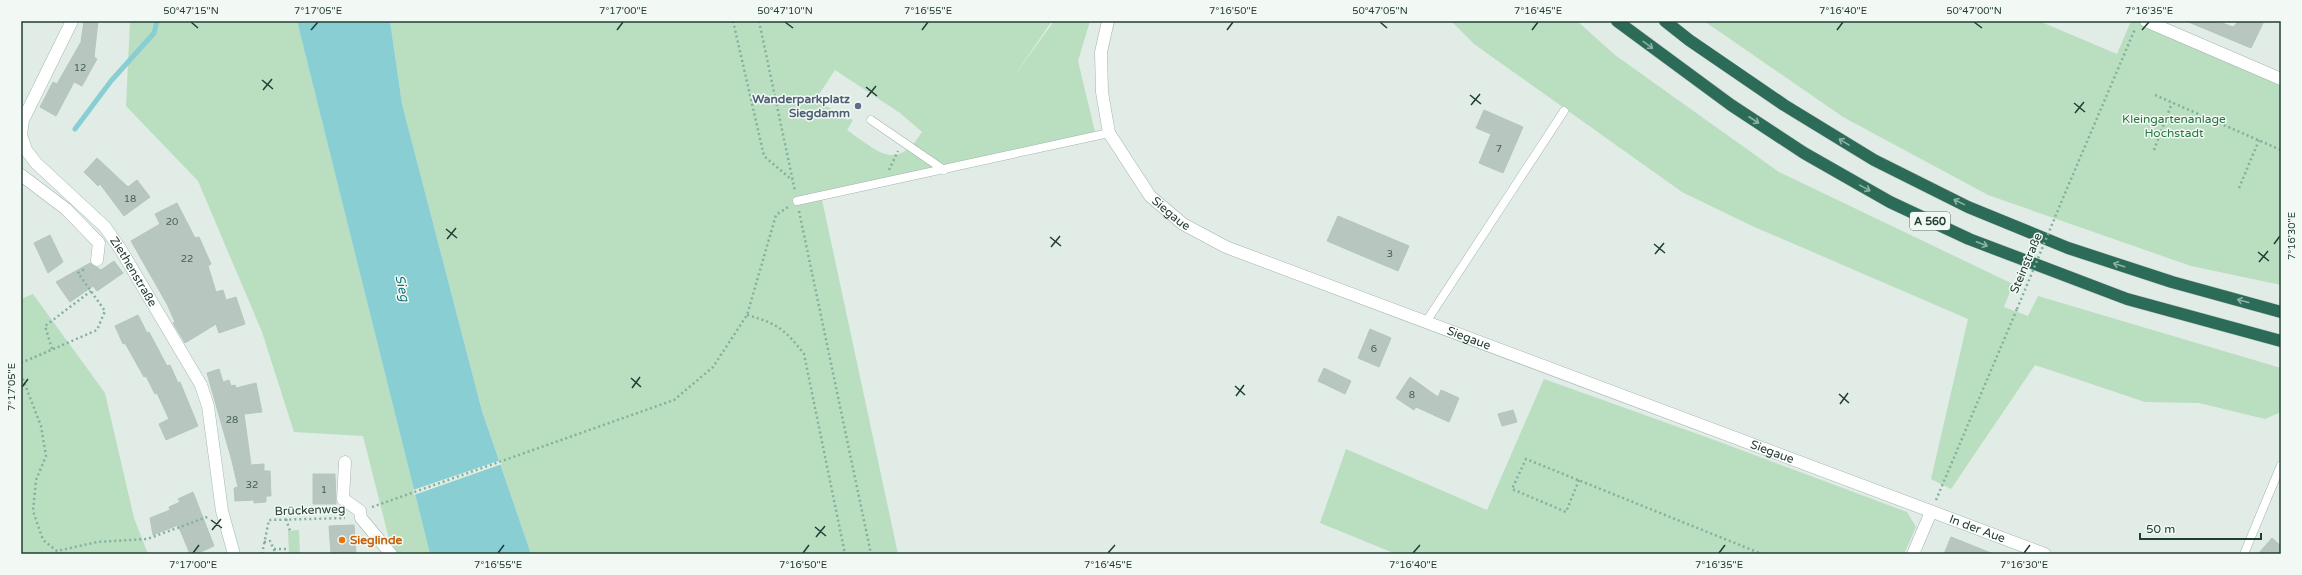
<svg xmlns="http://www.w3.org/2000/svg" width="2302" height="575" font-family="'Varela Round',sans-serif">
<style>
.green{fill:#badec0;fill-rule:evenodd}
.water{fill:#88ced3}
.pier{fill:#e1ece6}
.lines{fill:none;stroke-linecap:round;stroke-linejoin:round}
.stream{stroke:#88ced3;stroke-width:5}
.building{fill:#b7c7bf;stroke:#b4c6bd}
.lane-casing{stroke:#a4b4ad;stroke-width:9}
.street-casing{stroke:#a4b4ad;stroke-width:13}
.secondary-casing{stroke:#a2bbb0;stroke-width:13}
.highway-casing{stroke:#c1c9c6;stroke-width:13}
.path{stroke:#81b19e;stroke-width:2.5;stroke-dasharray:2 3;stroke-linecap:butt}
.lane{stroke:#fff;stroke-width:8}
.street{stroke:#fff;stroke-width:12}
.secondary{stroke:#fff;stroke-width:12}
.highway{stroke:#2c6b58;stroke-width:12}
.path-bridge{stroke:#81b19e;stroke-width:2.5;stroke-dasharray:2 3;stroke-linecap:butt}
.oneway{stroke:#8fb2a6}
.ticks{fill:none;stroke:#213e33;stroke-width:1.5}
.service-dot{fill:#5c6f8a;stroke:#f2f9f5;stroke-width:1.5}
.food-dot{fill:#e8710a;stroke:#f2f9f5;stroke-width:1.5}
.labels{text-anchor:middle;stroke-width:3;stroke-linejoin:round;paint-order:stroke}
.number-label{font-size:10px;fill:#466056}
.shield{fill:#f2f9f5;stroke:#60766d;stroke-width:1}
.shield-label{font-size:11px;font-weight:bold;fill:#213e33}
.service-label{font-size:12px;font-weight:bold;fill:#4e5e75;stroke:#f2f9f5;text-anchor:end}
.park-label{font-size:12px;fill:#2a7641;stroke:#f2f9f5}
.street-label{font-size:12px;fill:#213e33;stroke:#f2f9f5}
.food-label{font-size:12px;font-weight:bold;fill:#c56008;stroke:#f2f9f5;text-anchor:start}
.water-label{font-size:13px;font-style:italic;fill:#1a747b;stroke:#f2f9f5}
.neatline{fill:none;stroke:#213e33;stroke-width:1.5}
.ticks-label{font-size:10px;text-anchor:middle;fill:#213e33}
</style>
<rect width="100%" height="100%" fill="#e1ece6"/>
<g class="green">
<path d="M130,21H297L430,554H397L390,543L363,436L294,432L262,332L198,181L126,106Z"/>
<path d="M390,21H1052L1009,83L1054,21H1090L1078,61L1096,136L821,195L898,554H531L482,411L402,104ZM835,70L900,113L922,132C896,173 878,151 847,130L853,120L850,118L848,120L816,99Z"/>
<path d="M1451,21H1577L1615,55L1779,172L2013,284L2004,307L2028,316L2038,296L2281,368V412L2265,419L2199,403L2145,402L2035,365L1951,489L1931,479L1968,319L1750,225L1682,192L1474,44Z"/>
<path d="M1704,21H2039L2117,54L2131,21H2136L2281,86V285L2191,266L1988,195L1843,117Z"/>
<path d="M33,294L105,393L134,518L148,554H21V299Z"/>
<path d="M1544,379L1720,442L1907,512L1916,527L1904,554H1396L1320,523L1346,449L1487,510Z"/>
<path d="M299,530L300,554H289L288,531Z"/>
</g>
<path class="water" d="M297,21H390L402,104L482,411L531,554H430Z"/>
<path class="pier" d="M501,460L502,464L414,495L413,490Z"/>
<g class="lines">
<path class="stream" d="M75,129L111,81L154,33L157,21"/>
</g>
<g class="building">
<path d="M84,21H98L94,57L97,59L82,86L74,82L56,116L40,107L53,82L57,84L81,42Z"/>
<path d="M2186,21H2217L2233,27L2239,21H2264L2251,48Z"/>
<path d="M1484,110L1523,127L1503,173L1479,163L1491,134L1476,128Z"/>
<path d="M97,158L128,187L137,180L150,197L124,216L100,184L98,186L84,172Z"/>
<path d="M177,203L195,238L199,237L211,264L208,266L216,292L223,290L226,300L236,297L245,324L219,333L216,324L185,343L173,323L175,322L167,304L131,241L160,224L155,214Z"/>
<path d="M1338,216L1409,246L1398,271L1327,241Z"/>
<path d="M50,235L63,262L48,273L34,243Z"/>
<path d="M114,261L123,273L97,291L93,286L70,302L56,282L90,263L101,270Z"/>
<path d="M138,315L147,333L149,332L167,366L170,365L178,383L180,382L198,426L166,440L159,424L169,419L157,393L155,394L146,376L144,377L125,343L123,344L115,326Z"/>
<path d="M1370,329L1391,338L1379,367L1358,358Z"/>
<path d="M1324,368L1351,381L1345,394L1318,381Z"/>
<path d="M219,369L223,382L229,380L231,386L235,385L236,388L256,383L262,412L244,414L251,465L264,464V471H270L271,496H266V502L254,503V500L235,501L234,488L238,487L232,461L207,373Z"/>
<path d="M1410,377L1438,397L1441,390L1459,398L1449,422L1416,407L1414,410L1396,398Z"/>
<path d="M1513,410L1517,422L1502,426L1498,414Z"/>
<path d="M313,474H335L336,504H313Z"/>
<path d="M193,492L214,546L196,554H190L178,525L153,535L150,518L170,510L169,507L180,502L178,499Z"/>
<path d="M354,525L356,554H331L329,526Z"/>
<path d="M1951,537L1991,553V554H1944Z"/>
<path d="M2272,538L2281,546V554H2258Z"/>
</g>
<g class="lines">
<g class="lane-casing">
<g id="lane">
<path d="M871,120L944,170"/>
<path d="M797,201L1109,133"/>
<path d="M1426,322L1564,111"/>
<path d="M2244,554L2281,465"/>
</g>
</g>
<g class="street-casing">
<g id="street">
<path id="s1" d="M1108,21L1101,52L1102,92L1109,133L1150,196L1183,224L1226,247L2045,554"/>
<path d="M2146,21L2281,79"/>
<path d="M21,175L66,209L99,243L97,260"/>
<path d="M345,462L343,499L360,511L361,518L391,554"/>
<path d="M1913,554L1931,512"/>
</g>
</g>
<g class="secondary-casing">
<g id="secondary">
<path id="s2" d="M72,21L23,120L21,135L26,150L36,163L105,227L121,250L201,385L208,406L222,511L234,554"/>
</g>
</g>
<g class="highway-casing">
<g id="highway">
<path d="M1617,21L1731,105L1804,153L1890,202L1969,239L2127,299L2281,341"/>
<path d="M1665,21L1689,40L1784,105L1874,160L1968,207L2068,248L2172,282L2281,312"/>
</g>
</g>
<g class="path">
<path d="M733,21L764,156L792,180"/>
<path d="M759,21L795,191"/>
<path d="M2155,95L2281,150"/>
<path d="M2154,150L2172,103"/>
<path d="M889,170L898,151"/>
<path d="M2239,188L2259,140"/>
<path d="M2063,198L2135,29"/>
<path d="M799,211L871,554"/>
<path d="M747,315C776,323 785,329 804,354L845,554"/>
<path d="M52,349L45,326L91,291"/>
<path d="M21,363L97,330L105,311L78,273L86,268"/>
<path d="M21,374L41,426L46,456L36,480L33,511L43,540L57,551L97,542L147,539L210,516"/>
<path d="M1579,480L1566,512L1512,489L1526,459L1762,554"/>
<path d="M1936,500L2017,309"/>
<path d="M372,507L674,400L713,367L747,315L776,215L788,207"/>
<path d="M286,519L290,531"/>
<path d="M264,542L270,541L276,554"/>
<path d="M274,549H289"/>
<path d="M262,554L269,520L345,518"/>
</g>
<use href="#lane" class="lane"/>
<use href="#street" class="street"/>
<use href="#secondary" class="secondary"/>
<use href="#highway" class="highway"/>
<path class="path-bridge" d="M2017,309L2063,198"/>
</g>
<defs><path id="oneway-shaft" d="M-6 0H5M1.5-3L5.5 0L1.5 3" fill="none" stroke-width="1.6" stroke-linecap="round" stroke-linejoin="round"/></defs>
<g class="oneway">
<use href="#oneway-shaft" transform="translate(1648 45) rotate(36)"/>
<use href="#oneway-shaft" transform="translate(1754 120) rotate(33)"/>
<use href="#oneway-shaft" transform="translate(1844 142) rotate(-149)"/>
<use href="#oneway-shaft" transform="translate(1865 188) rotate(29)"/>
<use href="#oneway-shaft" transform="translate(1959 202) rotate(-154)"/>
<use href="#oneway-shaft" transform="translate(1982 244) rotate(21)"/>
<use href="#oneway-shaft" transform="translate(2119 265) rotate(-162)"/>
<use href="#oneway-shaft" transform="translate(2243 301) rotate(-165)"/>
</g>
<path class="ticks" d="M191,22L198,28M785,22L793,28M1380,22L1387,28M1974,22L1982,28M311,30L318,22M617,30L623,22M922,30L928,22M1227,30L1233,22M1532,30L1538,22M1837,30L1843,22M2142,30L2149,22M262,80L273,89M866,87L877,96M263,90L272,79M1470,95L1481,104M867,97L876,86M2074,103L2085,112M1471,105L1480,94M2075,113L2084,102M446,229L457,238M1050,237L1061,246M447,239L456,228M1654,244L1665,253M2274,244L2280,236M1051,247L1060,236M2258,252L2269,261M1655,254L1664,243M2259,262L2268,251M631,378L641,387M1235,386L1245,395M22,387L28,379M632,388L640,377M1839,394L1849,403M1236,396L1244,385M1840,404L1848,393M211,520L222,528M815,527L826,536M212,530L221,519M816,537L825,526M193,553L199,545M498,553L504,545M803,553L809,545M1108,553L1115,545M1413,553L1420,545M1719,553L1725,545M2024,553L2030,545"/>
<circle class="service-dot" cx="858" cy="106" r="4"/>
<circle class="food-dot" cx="342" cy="540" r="4"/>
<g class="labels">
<g class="number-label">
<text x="80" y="71">12</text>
<text x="1499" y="152">7</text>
<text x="130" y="202">18</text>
<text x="172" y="225">20</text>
<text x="1390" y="257">3</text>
<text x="187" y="262">22</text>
<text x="1374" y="352">6</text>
<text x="1412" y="398">8</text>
<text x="232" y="423">28</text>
<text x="252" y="488">32</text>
<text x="324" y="493">1</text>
</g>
<rect class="shield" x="1910" y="212" width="40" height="18" rx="3"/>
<g class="shield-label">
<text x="1930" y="225">A 560</text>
</g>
<g class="service-label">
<text x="850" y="103">Wanderparkplatz<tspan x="850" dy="14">Siegdamm</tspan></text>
</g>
<g class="park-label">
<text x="2174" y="123">Kleingartenanlage<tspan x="2174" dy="14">Hochstadt</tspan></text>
</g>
<g class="street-label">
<text dy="4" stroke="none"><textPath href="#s1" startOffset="216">Siegaue</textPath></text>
<text transform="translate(2026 263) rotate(-67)" y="4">Steinstraße</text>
<text dy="4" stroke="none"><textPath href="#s2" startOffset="305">Ziethenstraße</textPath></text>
<text dy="4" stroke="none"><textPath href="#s1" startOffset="540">Siegaue</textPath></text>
<text dy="4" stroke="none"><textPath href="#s1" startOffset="864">Siegaue</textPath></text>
<text transform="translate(310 510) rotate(-2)" y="4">Brückenweg</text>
<text dy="4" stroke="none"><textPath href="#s1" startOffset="1083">In der Aue</textPath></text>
</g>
<g class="food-label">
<text x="350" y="544">Sieglinde</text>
</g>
<g class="water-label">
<text transform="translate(403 288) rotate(77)" y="5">Sieg</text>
</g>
</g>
<rect width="2302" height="575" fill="none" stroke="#f2f9f5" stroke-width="44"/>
<path d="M2140 533v6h121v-6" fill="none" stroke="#213e33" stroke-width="2"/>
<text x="2146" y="533" font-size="12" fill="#213e33" stroke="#f2f9f5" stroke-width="3" paint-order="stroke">50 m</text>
<rect x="22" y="22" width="2258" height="531" class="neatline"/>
<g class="ticks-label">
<text x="191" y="14">50°47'15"N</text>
<text x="318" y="14">7°17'05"E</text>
<text x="623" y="14">7°17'00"E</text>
<text x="785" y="14">50°47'10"N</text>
<text x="928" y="14">7°16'55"E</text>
<text x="1233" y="14">7°16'50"E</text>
<text x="1380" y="14">50°47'05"N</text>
<text x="1538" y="14">7°16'45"E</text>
<text x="1843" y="14">7°16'40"E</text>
<text x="1974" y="14">50°47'00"N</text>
<text x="2149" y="14">7°16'35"E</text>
<text transform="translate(2291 236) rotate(-90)" y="4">7°16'30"E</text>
<text transform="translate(11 387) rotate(-90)" y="4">7°17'05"E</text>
<text x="193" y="568">7°17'00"E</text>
<text x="498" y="568">7°16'55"E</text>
<text x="803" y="568">7°16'50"E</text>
<text x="1108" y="568">7°16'45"E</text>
<text x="1413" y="568">7°16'40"E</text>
<text x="1719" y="568">7°16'35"E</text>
<text x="2024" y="568">7°16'30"E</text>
</g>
</svg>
